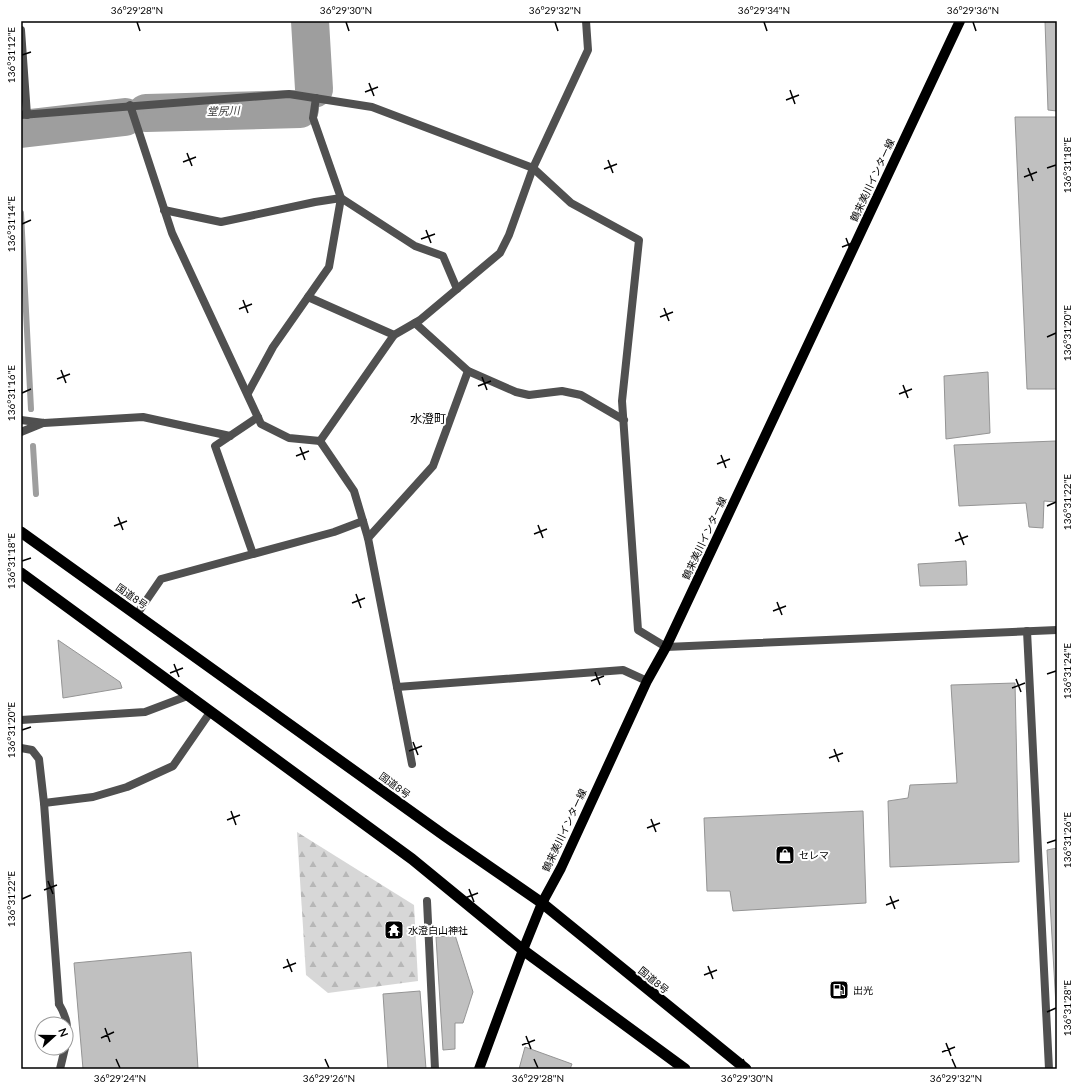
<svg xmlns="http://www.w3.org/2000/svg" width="1078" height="1090" font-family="Lato,'Noto Sans JP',sans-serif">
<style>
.forest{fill:url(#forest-firs)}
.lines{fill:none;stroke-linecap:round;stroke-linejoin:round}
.stream{stroke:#9e9e9e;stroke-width:6}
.river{stroke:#9e9e9e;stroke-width:38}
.building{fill:#c0c0c0;stroke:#949494}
.minor{stroke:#505050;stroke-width:8}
.tertiary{stroke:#505050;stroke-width:8}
.primary{stroke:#000;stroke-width:10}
.trunk{stroke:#000;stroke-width:11}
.ticks{fill:none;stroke:#000;stroke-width:1.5}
.labels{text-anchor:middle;stroke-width:4;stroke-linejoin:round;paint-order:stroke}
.street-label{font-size:10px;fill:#000;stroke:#fff}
.poi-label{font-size:10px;fill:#000;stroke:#fff;text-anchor:start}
.water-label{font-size:11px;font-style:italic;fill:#3f3f3f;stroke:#fff}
.quarter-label{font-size:12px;fill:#000;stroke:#fff}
.neatline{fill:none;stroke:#000;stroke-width:1.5}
.ticks-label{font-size:10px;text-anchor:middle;fill:#000}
</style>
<defs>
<pattern id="forest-firs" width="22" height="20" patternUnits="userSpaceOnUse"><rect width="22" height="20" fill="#d7d7d7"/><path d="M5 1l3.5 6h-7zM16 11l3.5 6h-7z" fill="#b7b7b7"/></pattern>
</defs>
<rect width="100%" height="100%" fill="#fff"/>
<path class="forest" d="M297,832L414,905L418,981L328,993L306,975Z"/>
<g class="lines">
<g class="stream">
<path d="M21,213L31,409"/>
<path d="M33,446L36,494"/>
</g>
<g class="river">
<path d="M310,21L314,89"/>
<path d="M146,113L300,109"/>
<path d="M21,129L125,117"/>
</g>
</g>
<g class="building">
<path d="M1045,21H1057V111L1048,110Z"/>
<path d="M1015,117H1057V389H1027Z"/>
<path d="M988,372L990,433L946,439L944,376Z"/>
<path d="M1056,441V502L1044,501L1043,528L1029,527L1026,503L959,506L954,445Z"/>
<path d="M966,561L967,585L920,586L918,564Z"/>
<path d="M58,640L120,682L122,688L63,698Z"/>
<path d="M1015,683L1019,862L890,867L888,801L908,798L910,785L957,783L951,685Z"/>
<path d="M863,811L866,903L733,911L730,891H707L704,818Z"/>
<path d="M1057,848V1023L1047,850Z"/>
<path d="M455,935L473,992L463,1023H455V1049L443,1050L436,937Z"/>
<path d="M191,952L198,1069H83L74,963Z"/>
<path d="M420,991L426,1069H388L383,994Z"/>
<path d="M525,1047L572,1064L570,1069H519Z"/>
</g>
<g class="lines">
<g class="minor">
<path d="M21,30L27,115"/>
<path d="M130,105L172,233L261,424L289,438L320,441"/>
<path d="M21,115L289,94L372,107L533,168L571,203L639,240L622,401L638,630L666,647"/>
<path d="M164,210L221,222L315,202L341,198L415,246L443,256L457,289"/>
<path d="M308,297L394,335"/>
<path d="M415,323L468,371L516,392L529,395L562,391L581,395L624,420"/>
<path d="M248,393L273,347L329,267L341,198L313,118L316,98"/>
<path d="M21,420L44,423L143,417L230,436"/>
<path d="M21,432L43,423"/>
<path d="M320,441L394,335L420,320L500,253L509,235L533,168L588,50L586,21"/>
<path d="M320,441L354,491L368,538L412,764"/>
<path d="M368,538L433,466L468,371"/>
<path d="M253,554L215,446L258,417"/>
<path d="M137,614L161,579L334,532L363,521"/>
<path d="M1027,631L1049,1069"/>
<path d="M397,687L623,670L647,681"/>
<path d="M21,720L145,712L190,695"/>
<path d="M427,901L435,1069"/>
<path d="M59,1004C68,1019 68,1028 66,1044"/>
<path d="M60,1069L65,1048"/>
</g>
<g class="tertiary">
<path d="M666,647L1057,630"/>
<path d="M21,748L32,750L39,759L44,803L59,1004"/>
<path d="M44,803L93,797L127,787L173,766L211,711"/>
</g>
<path class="primary" d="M479,1069L523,950L542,903L561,868L647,681L666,647L960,21"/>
<g class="trunk">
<path d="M21,532L445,836L542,903L746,1069"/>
<path d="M21,573L412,859L523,950L685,1069"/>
</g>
</g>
<path class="ticks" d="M137,22L140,31M346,22L349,31M555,22L558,31M764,22L767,31M973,22L976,31M22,55L31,52M369,83L374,96M790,90L795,104M365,92L378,87M786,100L799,95M187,153L192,166M608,160L613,173M183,162L196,157M1028,168L1033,181M1047,168L1056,165M604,169L617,164M1024,177L1037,172M22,224L31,220M426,230L431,243M846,238L851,251M421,239L435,234M842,247L855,242M243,300L248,313M664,308L669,321M239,309L252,304M660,317L673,312M1047,337L1056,333M61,370L66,383M482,377L487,390M57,379L70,374M903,385L908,398M478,386L491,381M22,393L31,389M899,394L912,389M300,447L305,460M721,455L726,468M296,456L309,451M717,464L730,459M1047,506L1056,502M118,517L123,530M538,525L543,538M114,526L127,521M959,532L964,545M534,534L547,529M955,541L968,536M22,561L31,558M356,594L361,608M777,602L782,615M352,603L365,598M773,611L786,606M174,664L179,677M595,672L600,685M170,673L183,668M1047,674L1056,671M1016,679L1021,692M591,681L604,676M1012,688L1025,683M22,730L31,727M413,742L418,755M834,749L839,762M409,751L422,746M829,758L843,753M231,811L236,825M651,819L656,832M227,820L240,815M647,828L660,823M1047,843L1056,840M48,881L53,894M469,889L474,902M44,890L57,885M890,896L895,909M465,898L478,893M22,899L31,895M886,905L899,900M287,959L292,972M708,966L713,979M283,968L296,963M704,975L717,970M1047,1012L1056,1008M105,1028L110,1042M526,1036L531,1049M101,1038L114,1032M946,1043L951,1056M522,1045L535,1040M942,1052L955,1047M116,1059L120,1068M325,1059L329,1068M534,1059L538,1068M743,1059L747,1068M952,1059L956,1068"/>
<defs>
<g id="shop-square" transform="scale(1)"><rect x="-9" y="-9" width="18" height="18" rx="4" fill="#000" stroke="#fff"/><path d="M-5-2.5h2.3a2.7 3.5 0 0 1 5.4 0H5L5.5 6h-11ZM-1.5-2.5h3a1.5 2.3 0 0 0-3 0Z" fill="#fff"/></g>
<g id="temple-square" transform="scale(1)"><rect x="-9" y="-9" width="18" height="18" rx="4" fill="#000" stroke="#fff"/><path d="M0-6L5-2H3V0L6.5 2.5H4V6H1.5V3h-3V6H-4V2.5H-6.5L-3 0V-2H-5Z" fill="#fff"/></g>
<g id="fuel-square" transform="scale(1)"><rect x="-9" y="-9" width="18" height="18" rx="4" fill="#000" stroke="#fff"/><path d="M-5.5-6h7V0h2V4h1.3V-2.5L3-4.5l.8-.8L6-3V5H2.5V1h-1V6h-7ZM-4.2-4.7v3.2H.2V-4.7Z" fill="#fff"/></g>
</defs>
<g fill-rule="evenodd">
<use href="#shop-square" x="785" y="855"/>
<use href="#temple-square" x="394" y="930"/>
<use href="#fuel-square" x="839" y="990"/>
</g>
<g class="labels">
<g class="street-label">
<text transform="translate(872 180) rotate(-65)" y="4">鶴来美川インター線</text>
<text transform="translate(704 538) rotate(-65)" y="4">鶴来美川インター線</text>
<text transform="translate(132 596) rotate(35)" y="4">国道8号</text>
<text transform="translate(395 785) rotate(36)" y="4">国道8号</text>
<text transform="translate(564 830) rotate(-65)" y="4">鶴来美川インター線</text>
<text transform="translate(654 980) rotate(39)" y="4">国道8号</text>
</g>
<g class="poi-label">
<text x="799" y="859">セレマ</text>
<text x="408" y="934">水澄白山神社</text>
<text x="853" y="994">出光</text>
</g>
<g class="water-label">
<text transform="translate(223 111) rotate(-2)" y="4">堂尻川</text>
</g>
<g class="quarter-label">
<text x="428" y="423">水澄町</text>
</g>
</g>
<rect width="1078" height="1090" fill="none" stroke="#ffffff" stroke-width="44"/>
<g transform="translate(54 1036) rotate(69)"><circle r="19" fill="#ffffff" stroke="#999999"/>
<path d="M0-3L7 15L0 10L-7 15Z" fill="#000000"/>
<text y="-6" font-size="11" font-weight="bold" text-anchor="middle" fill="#000000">N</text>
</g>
<rect x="22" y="22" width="1034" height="1046" class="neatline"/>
<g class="ticks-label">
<text x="137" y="14">36°29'28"N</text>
<text x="346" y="14">36°29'30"N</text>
<text x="555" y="14">36°29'32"N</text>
<text x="764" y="14">36°29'34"N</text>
<text x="973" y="14">36°29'36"N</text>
<text transform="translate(11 55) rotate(-90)" y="4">136°31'12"E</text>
<text transform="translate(1067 165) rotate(-90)" y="4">136°31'18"E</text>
<text transform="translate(11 224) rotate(-90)" y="4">136°31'14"E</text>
<text transform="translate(1067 333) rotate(-90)" y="4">136°31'20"E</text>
<text transform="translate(11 393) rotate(-90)" y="4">136°31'16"E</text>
<text transform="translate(1067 502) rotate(-90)" y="4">136°31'22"E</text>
<text transform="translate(11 561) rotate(-90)" y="4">136°31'18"E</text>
<text transform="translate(1067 671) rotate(-90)" y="4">136°31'24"E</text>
<text transform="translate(11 730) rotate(-90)" y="4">136°31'20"E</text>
<text transform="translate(1067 840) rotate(-90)" y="4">136°31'26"E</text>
<text transform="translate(11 899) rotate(-90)" y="4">136°31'22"E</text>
<text transform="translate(1067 1008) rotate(-90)" y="4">136°31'28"E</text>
<text x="120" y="1082">36°29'24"N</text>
<text x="329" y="1082">36°29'26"N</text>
<text x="538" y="1082">36°29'28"N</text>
<text x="747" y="1082">36°29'30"N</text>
<text x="956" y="1082">36°29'32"N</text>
</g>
</svg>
